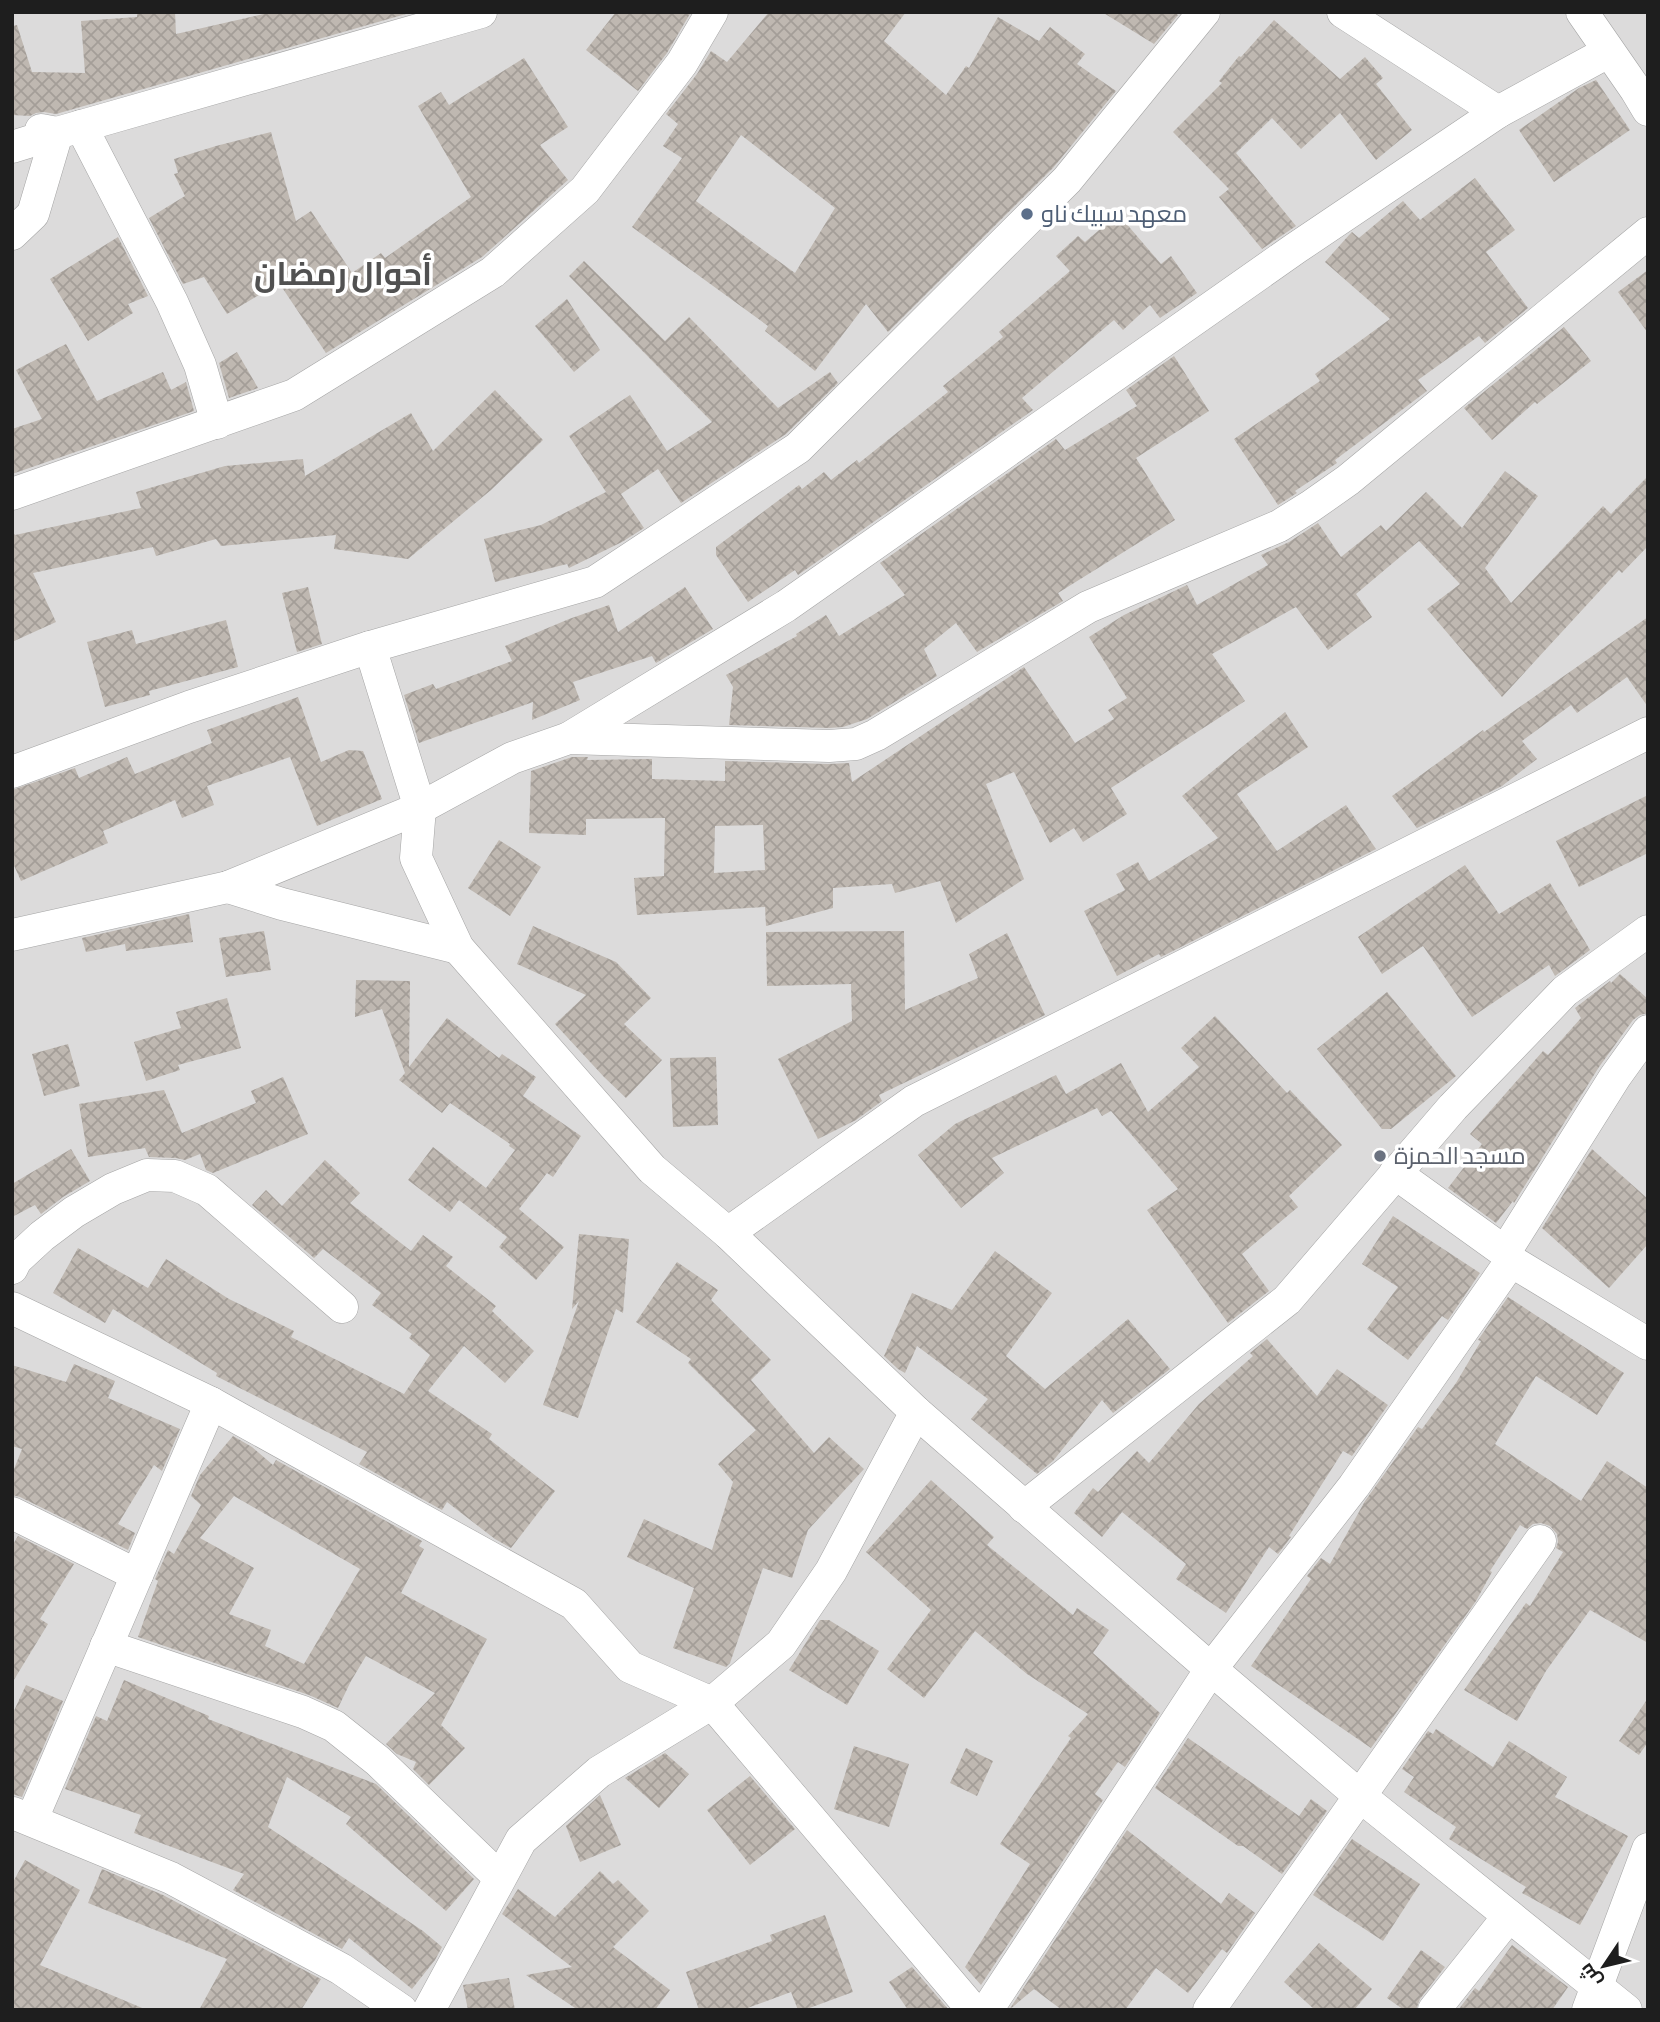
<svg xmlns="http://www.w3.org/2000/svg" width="1660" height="2022" font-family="'Asap Condensed',Cairo,sans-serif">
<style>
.residential{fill:#dcdbdb}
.building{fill:url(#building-cross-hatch);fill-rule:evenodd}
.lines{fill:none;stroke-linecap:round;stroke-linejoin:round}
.minor-casing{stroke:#a5a5a5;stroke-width:33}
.minor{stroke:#fff;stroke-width:32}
.service-dot{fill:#5c6f8a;stroke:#fff;stroke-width:2.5}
.worship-dot{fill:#6b7280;stroke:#fff;stroke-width:2.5}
.labels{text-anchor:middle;stroke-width:7;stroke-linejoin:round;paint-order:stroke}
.service-label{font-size:24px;fill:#4e5e75;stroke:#fff;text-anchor:start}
.worship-label{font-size:24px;fill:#5b616d;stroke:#fff;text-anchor:start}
.district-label{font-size:32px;font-weight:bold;fill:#515151;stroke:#fff}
</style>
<defs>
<pattern id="building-cross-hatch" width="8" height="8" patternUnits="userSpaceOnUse" patternTransform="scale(1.75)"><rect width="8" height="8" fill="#bfb8b1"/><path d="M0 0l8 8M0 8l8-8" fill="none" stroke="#a49e98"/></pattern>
</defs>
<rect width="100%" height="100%" fill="#efece5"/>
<rect class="residential" x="12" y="12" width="1636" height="1998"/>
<g class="building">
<path d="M137,12H175L176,34L272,12H413L56,114L44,112L36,113L30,116L12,115V26L17,25L32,72L85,73L81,21L137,17Z"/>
<path d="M616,12H691L667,53L638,91L586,50Z"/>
<path d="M769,12H906L884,41L946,95L966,66L969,68L998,17L1039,41L1050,27L1085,54L1077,64L1116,91L1053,168L888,332L866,304L815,371L765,331L768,326L632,227L682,158L663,146L678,124L666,114L697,74L711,51L727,62ZM741,135L835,208L795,273L696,201Z"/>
<path d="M1102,12H1174L1178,15L1154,44Z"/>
<path d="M1274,20L1340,79L1365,57L1383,78L1376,84L1412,130L1376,160L1340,113L1301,149L1272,118L1236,153L1296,226L1262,249L1219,197L1229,189L1173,132L1222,83L1219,81L1239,56L1241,57Z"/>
<path d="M524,58L568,127L540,145L568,180L482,257L326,353L279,283L227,314L204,277L183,284L149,218L185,196L174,174L178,173L174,159L216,146L271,132L296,221L311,211L352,273L381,253L385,258L471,197L418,106L441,92L449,105Z"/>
<path d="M1596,80L1630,130L1554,182L1519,130L1579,88Z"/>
<path d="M1475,178L1515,230L1486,252L1528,308L1485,343L1479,336L1418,380L1427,391L1335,460L1337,463L1295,491L1297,493L1278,505L1234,439L1320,381L1315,374L1390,319L1325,262L1349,235L1352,232L1359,238L1403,201L1420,220Z"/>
<path d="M1118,214L1161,264L1171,256L1197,293L1160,318L1150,305L1123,330L1114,320L1022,398L1033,410L798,575L795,570L748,602L716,555V547L799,485L802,489L824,472L831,480L857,460L859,463L948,392L943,386L1003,337L999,332L1070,271L1056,256L1078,236L1085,242Z"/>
<path d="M118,237L148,296L128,304L133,313L88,341L50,279Z"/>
<path d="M584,261L665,341L689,317L778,408L830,372L838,383L786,434L681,503L658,469L621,494L644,528L622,542L569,568L567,564L495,582L484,539L541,525L606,492L569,436L630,395L667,451L712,422L569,276Z"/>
<path d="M1648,270V333L1618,292Z"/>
<path d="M567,299L600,350L574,372L535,326Z"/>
<path d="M1564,327L1591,361L1537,404L1535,402L1492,440L1464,408Z"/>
<path d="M66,344L97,401L163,372L171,390L186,382L194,411L12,474V429L42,419L16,370Z"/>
<path d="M237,352L258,388L229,398L219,363Z"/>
<path d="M1174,356L1209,411L1136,458L1175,520L1058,593L1063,601L977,652L956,623L924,649L937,676L867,719L843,727L829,728L729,725L733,687L726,675L797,636L796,634L826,615L839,636L905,595L880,563L1056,439L1065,450L1137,406L1126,390Z"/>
<path d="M495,390L543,440L491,490L408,559L334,549L336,535L221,546L216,539L156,556L153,547L33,573L56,622L12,642V531L15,535L141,508L136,492L225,466L303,459L305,476L411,413L433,451Z"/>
<path d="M1505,471L1538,496L1485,568L1511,603L1603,506L1611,514L1648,476V546L1622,573L1619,570L1502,697L1427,609L1460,584L1419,541L1356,594L1372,617L1328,650L1296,607L1212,654L1245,701L1111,788L1127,814L1083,842L1074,828L1050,843L1014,772L986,784L1024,879L956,923L940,881L895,893L892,884L833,888V908L766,926L765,907L637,915L634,878L664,876L665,818L586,819V835L529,833L531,771L572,757H588L587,760L652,759V779L725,781V761L828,764L849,763L852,782L1024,667L1075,743L1114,719L1108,710L1127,698L1089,637L1124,615L1187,585L1197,605L1268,565L1261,555L1289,542L1318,523L1341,557L1381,525L1386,531L1426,492L1462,528ZM763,825L765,870L714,873L715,826Z"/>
<path d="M308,587L322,644L297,652L282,593Z"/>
<path d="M685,587L713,629L656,663L652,656L573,682L580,700L532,720L533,702L419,743L404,695L433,684L436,689L512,661L505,646L569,619L609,605L618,632Z"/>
<path d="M1648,617V707L1627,677L1577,713L1571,705L1522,741L1537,759L1502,786L1417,828L1392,796L1483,730L1484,732Z"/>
<path d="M226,620L238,667L149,691L150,695L105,707L87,642L132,630L136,644Z"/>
<path d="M298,697L321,762L349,750L363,751L382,799L317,826L290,757L207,786L214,805L182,818L175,800L103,831L108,843L21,881L12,861V790L75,768L79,778L127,757L135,774L212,743L207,730Z"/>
<path d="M1285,712L1308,747L1237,794L1277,851L1346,805L1376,849L1161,957L1159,954L1117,976L1084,911L1125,890L1116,874L1138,862L1149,881L1218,838L1182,796Z"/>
<path d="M1648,795V853L1579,887L1556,841Z"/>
<path d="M499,840L541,867L510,916L468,888Z"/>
<path d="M1465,865L1499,914L1550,883L1590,950L1555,976L1549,965L1472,1017L1423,946L1382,974L1358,937Z"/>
<path d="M189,914L193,942L126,951L125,944L86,952L82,938Z"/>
<path d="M533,926L616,962L651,998L624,1024L662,1060L626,1098L604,1077L555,1024L586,995L517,964Z"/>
<path d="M264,931L271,970L226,977L219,938Z"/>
<path d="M904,931L905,1010L978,978L969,954L1007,933L1045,1015L879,1095L882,1101L856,1120L818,1139L778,1059L852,1021L851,984L767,986L766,932Z"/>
<path d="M1620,974L1648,999V1013L1640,1015L1633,1020L1599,1067L1514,1203L1513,1201L1496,1223L1448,1188L1482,1144L1470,1134L1543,1051L1548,1055L1581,1018L1575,1008L1610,981L1611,983Z"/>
<path d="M356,980L410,981L409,1067L447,1018L499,1058L502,1054L536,1077L523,1096L581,1136L553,1177L547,1173L519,1209L564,1247L536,1280L499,1247L507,1237L459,1200L450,1212L408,1180L433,1147L486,1188L515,1150L509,1146L510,1144L450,1103L442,1113L399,1080L405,1073L382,1009L355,1017Z"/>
<path d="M1387,992L1456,1076L1391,1129H1382L1317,1049Z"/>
<path d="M227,998L241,1048L178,1065L180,1070L146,1081L134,1042L181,1028L176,1012Z"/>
<path d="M1215,1016L1287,1093L1290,1090L1342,1145L1289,1196L1298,1207L1242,1254L1269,1291L1228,1323L1147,1210L1178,1189L1111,1111L1102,1116L1097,1108L992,1158L1004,1173L961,1208L918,1155L955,1124L1056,1075L1066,1094L1121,1063L1148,1112L1199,1067L1181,1048Z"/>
<path d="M68,1044L80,1086L44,1096L32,1054Z"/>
<path d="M716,1057L718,1125L673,1127L670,1058Z"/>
<path d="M283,1077L308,1134L213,1173L206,1170L200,1154L185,1160L176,1158L149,1157L145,1148L88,1157L79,1104L164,1090L182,1133L256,1103L251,1091Z"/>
<path d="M71,1149L90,1181L63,1197L41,1214L35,1205L12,1217V1184Z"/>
<path d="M1592,1149L1648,1199V1244L1609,1288L1542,1228Z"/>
<path d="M325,1160L360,1193L350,1203L411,1251L423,1235L453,1257L446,1266L496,1306L492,1311L534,1351L505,1383L464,1346L428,1391L492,1434L489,1439L555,1491L511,1548L495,1539L447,1502L442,1510L359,1464L367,1452L216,1376L217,1373L113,1309L105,1323L53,1293L78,1248L148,1288L166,1259L229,1299L294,1331L291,1337L404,1394L430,1355L409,1338L412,1334L372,1305L381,1293L323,1249L314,1258L252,1205L266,1190L282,1206Z"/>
<path d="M1393,1216L1480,1273L1448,1320L1442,1316L1408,1360L1367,1329L1398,1287L1362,1264Z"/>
<path d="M579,1234L629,1239L623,1313L616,1309L578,1418L543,1405L579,1301L572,1309Z"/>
<path d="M995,1251L1052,1293L1006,1356L1045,1389L1128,1319L1170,1369L1113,1413L1102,1400L1053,1461L1037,1474L971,1419L988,1399L917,1346L905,1373L898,1369L884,1356L912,1293L952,1310Z"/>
<path d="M677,1262L718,1290L711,1300L771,1360L751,1380L814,1453L829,1437L864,1469L808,1530L792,1578L763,1568L730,1663L726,1667L673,1648L694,1588L627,1557L644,1519L712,1550L733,1482L718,1464L756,1430L688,1363L691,1359L636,1322Z"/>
<path d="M1508,1297L1624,1373L1597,1415L1536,1376L1495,1444L1581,1501L1607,1461L1648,1488V1643L1590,1610L1546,1671L1517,1721L1464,1690L1526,1603L1530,1606L1563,1552L1556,1548L1558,1542L1557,1534L1550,1526L1541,1523L1533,1524L1527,1529L1520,1525L1490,1571L1492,1572L1476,1601L1371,1748L1251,1666L1311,1579L1307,1576L1321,1558L1330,1564L1365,1501L1418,1427L1422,1429L1456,1383L1481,1341L1478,1340Z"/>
<path d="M1267,1339L1317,1396L1337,1369L1388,1405L1352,1456L1343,1451L1289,1536L1291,1537L1278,1554L1269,1547L1226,1613L1176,1579L1186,1564L1122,1512L1102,1537L1074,1513L1093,1488L1098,1492L1137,1451L1149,1463L1199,1404L1253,1356L1250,1353Z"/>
<path d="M74,1364L115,1381L108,1398L180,1429L162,1471L154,1465L118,1524L135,1533L128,1550L20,1497L12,1495V1474L22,1449L12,1446V1365L66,1382Z"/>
<path d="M233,1436L252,1447L273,1465L276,1460L422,1541L419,1546L424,1549L401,1593L487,1639L441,1725L465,1748L429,1785L413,1769L416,1762L397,1754L386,1744L435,1693L366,1656L351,1681L338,1708L309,1695L138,1637L158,1581L155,1579L168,1550L174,1554L201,1505L191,1496L200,1475ZM234,1496L360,1569L304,1664L265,1646L271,1630L229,1614L254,1568L200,1538Z"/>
<path d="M931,1480L994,1537L987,1545L1073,1615L1077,1608L1109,1630L1093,1653L1160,1713L1125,1767L1118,1762L1095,1794L1103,1800L981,1985L965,1967L1030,1864L1000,1844L1071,1738L1068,1736L1088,1714L1027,1674L975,1631L924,1698L887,1669L931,1610L866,1552Z"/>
<path d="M18,1536L74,1564L40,1619L48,1624L12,1683V1546Z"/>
<path d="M820,1620H829L879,1651L847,1705L789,1670Z"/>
<path d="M124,1680L209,1716L208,1719L376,1784L474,1879L446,1911L346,1824L351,1817L287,1777L268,1827L423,1931L442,1947L435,1960L412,1989L349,1938L342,1949L233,1890L244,1874L134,1833L141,1815L65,1789L96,1716L107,1721Z"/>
<path d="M26,1685L63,1701L22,1797L12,1794V1715Z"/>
<path d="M1648,1698V1742L1639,1755L1619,1741Z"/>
<path d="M1436,1729L1493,1767L1509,1741L1567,1777L1555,1797L1628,1836L1580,1925L1522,1893L1526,1887L1449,1839L1456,1827L1404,1792L1414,1777L1402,1769L1428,1731L1433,1734Z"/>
<path d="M1188,1738L1299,1816L1311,1799L1327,1811L1282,1874L1243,1846H1238L1155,1788Z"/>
<path d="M854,1746L909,1764L889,1827L834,1809Z"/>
<path d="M966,1748L993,1761L977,1796L950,1783Z"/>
<path d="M665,1753L689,1774L659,1808L625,1778Z"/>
<path d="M750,1776L795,1829L750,1865L707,1810Z"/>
<path d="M600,1795L621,1845L580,1862L566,1826Z"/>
<path d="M1127,1830L1221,1904L1229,1893L1255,1913L1227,1953L1222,1949L1188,1993L1156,1968L1125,2010H1062L1034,1989L1009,2010Z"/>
<path d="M1352,1839L1420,1884L1383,1941L1313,1895Z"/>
<path d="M25,1860L80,1890L40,1965L147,2010H12V1884Z"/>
<path d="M102,1869L163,1895L321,1979L301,2010H199L227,1959L88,1903Z"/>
<path d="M600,1871L613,1884L618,1880L649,1911L613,1947L670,1990L655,2010H578L526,1975L572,1967L502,1914L518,1889L555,1917Z"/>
<path d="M825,1915L853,1992L804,2010H798L791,1992L742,2010H699L686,1972L772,1941L770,1935Z"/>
<path d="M1319,1943L1372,1989L1354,2010H1315L1284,1982Z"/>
<path d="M1512,1945L1568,1987L1552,2010H1458L1475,1988L1479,1991Z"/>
<path d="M1421,1950L1445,1967L1420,1999L1416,2010H1404L1387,1998Z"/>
<path d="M912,1967L949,2010H908L889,1982Z"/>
<path d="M509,1978L515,2010H468L463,1985Z"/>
</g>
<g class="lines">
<g class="minor-casing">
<g id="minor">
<path d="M1343,12L1498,112"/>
<path d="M1582,12L1636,90L1648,110"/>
<path d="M81,126L172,302L200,365L217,423"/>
<path d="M12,147L57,133L481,12"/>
<path d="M12,234L33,214L57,133L41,130"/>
<path d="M12,494L294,395L493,272L585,190L682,63L712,12"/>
<path d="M370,647L420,808L416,858L458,948L652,1169L728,1233L916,1412L1211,1669L1360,1796L1626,2010"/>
<path d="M569,738L786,606L1296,248L1498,112L1608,52"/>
<path d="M12,772L189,707L370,647L595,582L798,448L1067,180L1204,12"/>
<path d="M228,887L282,904L458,948"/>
<path d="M12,935L228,887L420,808L512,758L569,738L829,746L856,744L876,735L1088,607L1279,526L1311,506L1348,480L1648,233"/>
<path d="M1395,1173L1505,1252L1511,1261L1648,1344"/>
<path d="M728,1233L914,1101L1648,733"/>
<path d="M1505,1252L1615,1077L1648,1031"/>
<path d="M12,1268L16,1260L42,1236L74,1212L113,1189L147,1175L175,1176L207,1190L342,1307"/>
<path d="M12,1308L211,1403L574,1604L630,1667L712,1703L973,2010"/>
<path d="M1024,1507L1287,1300L1453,1107L1565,991L1648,931"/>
<path d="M12,1513L137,1575"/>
<path d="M106,1646L303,1712L334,1726L378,1761L499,1877"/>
<path d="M13,1813L171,1878L341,1969L401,2010"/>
<path d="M32,1819L211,1403"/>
<path d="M429,2010L521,1840L599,1772L712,1703L781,1644L831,1571L916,1412"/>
<path d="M987,2010L1211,1669L1354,1486L1511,1261"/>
<path d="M1209,2010L1540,1541"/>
<path d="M1434,2010L1509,1916"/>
<path d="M1588,2010L1648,1849"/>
</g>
</g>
<use href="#minor" class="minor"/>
</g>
<circle class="service-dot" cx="1027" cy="214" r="7"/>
<circle class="worship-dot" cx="1380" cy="1156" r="7"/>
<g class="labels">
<g class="service-label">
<text x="1041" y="222">معهد سبيك ناو</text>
</g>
<g class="worship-label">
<text x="1394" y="1164">مسجد الحمزة</text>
</g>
<g class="district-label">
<text x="343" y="285">أحوال رمضان</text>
</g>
</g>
<rect width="1660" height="2022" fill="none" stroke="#1e1e1e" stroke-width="28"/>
<g transform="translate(1604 1966) rotate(235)" stroke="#ffffff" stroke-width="5" paint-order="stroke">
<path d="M0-5L12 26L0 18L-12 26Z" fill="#1e1e1e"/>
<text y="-10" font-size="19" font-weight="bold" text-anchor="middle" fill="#1e1e1e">ش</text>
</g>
</svg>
